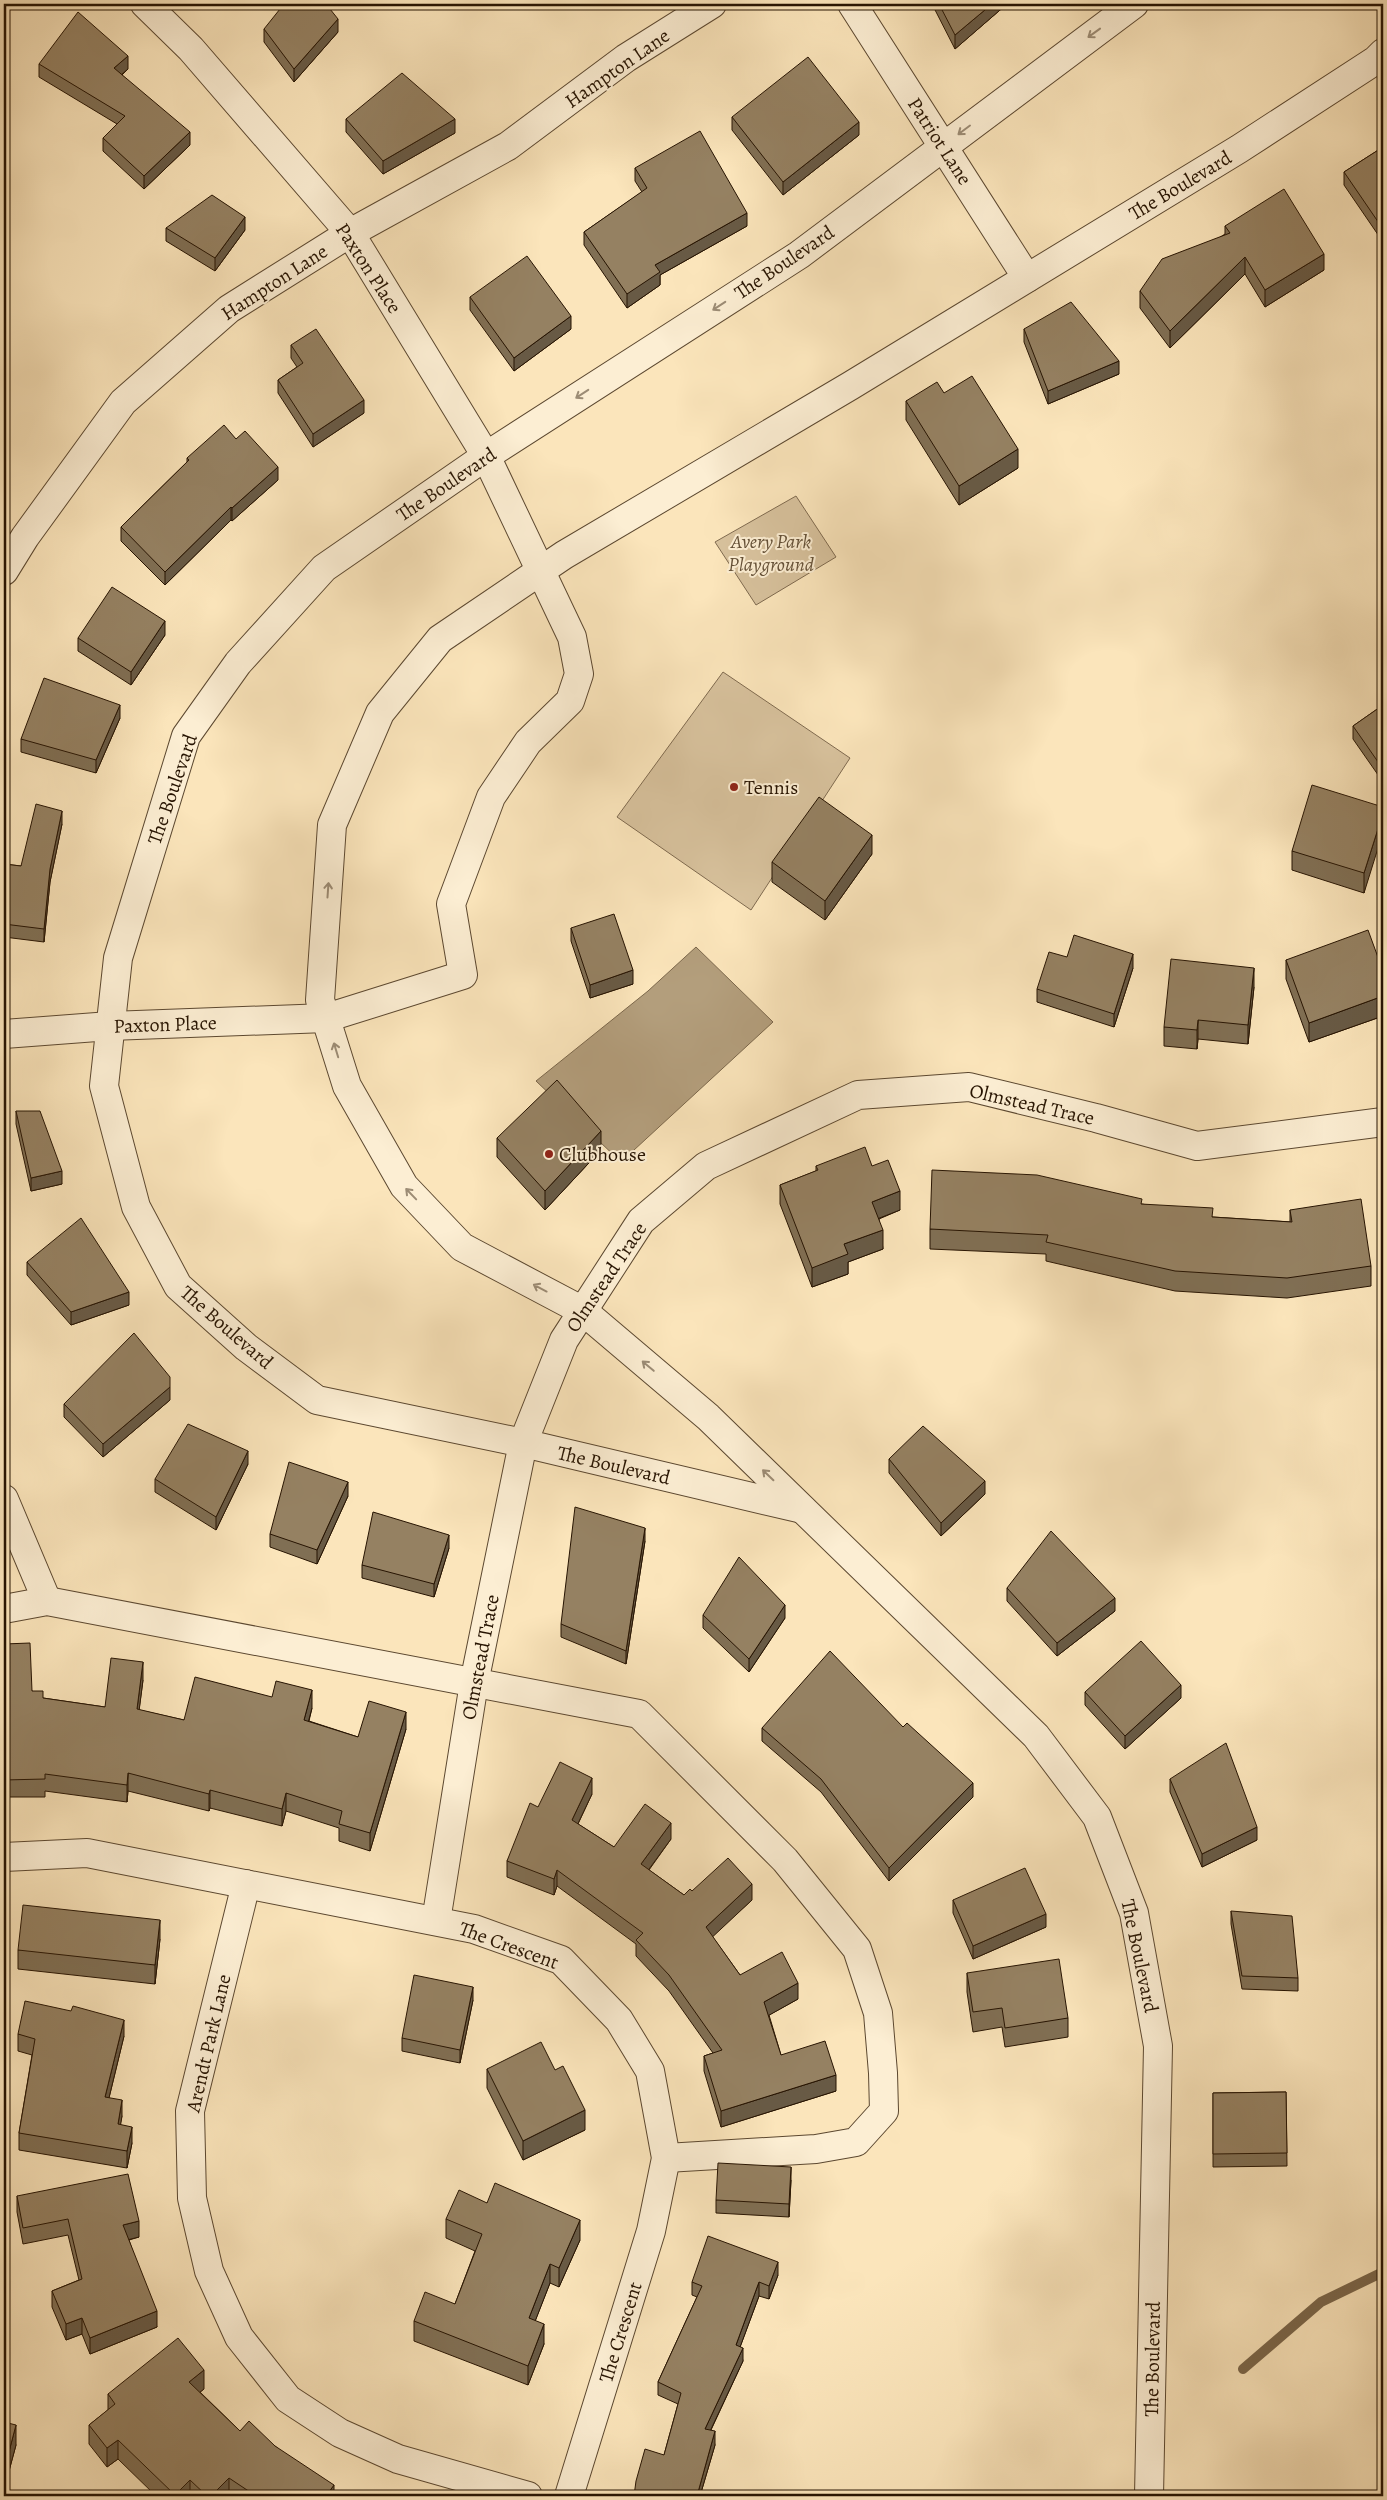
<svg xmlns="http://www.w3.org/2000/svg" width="1387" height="2500" font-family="Alegreya,serif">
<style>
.green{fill:#d7c19c;stroke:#7f6a4f}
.water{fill:#b39e7c;stroke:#7b674b}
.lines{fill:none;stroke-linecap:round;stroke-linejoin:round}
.stream{stroke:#7b674b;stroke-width:10}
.minor-casing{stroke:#5c4830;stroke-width:30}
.minor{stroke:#fceed3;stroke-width:28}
.wall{fill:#806f54;stroke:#271402}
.shaded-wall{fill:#685a45;stroke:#271402}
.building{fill:#958162;stroke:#271402}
.oneway{stroke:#9c8c75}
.poi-dot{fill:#8f2418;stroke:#fceed3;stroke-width:2}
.labels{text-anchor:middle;stroke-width:4;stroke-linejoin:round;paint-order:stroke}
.street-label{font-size:20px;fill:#271402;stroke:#fceed3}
.park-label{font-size:20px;font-style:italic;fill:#655138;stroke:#fceed3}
.poi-label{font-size:20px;fill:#271402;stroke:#fceed3;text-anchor:start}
</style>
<rect width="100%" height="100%" fill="#fbe5bb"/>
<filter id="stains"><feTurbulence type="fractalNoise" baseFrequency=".004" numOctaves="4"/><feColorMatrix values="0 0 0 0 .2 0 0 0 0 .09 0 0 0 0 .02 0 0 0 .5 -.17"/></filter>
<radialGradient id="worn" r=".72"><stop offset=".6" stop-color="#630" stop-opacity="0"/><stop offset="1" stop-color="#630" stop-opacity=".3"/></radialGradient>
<g class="green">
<path d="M796,496L836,557L756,605L715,542Z"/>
<path d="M723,672L850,758L751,910L617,817Z"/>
</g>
<path class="water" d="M696,947L773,1022L621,1162L536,1081L648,991Z"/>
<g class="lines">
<path class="stream" d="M1243,2369L1321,2302L1383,2272"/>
<g class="minor-casing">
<g id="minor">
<path d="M852,4L1027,278"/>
<path d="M4,571L25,537L123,402L229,309L350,233L508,146L626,58L712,4"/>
<path d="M4,1034L110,1026L326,1018L463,975L451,904L491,797L528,742L570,701L579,674L572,637L486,456L350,233L191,49L145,4"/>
<path d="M4,1499L47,1601"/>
<path d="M802,1509L523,1443L317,1400L246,1347L178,1286L136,1207L104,1086L118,958L186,736L238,663L324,568L486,456L799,255L1134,4"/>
<path d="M4,1609L47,1601L639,1714L785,1860L857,1949L878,2013L883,2073L884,2111L856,2142L816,2149L666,2158"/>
<path d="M4,1857L87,1853L474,1929L561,1960L619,2020L650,2071L666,2158L651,2231L569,2496"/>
<path d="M246,1884L190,2111L192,2198L209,2271L239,2337L288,2399L340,2433L398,2459L528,2496"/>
<path d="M436,1921L474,1683L523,1443L564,1340L641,1221L706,1166L858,1095L969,1087L1096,1118L1197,1146L1383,1122"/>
<path d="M1149,2496L1158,2046L1134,1913L1097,1817L1036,1736L708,1417L583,1311L462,1247L404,1186L347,1086L320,1000L332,825L380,713L440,639L564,555L850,386L1239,149L1376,60L1383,53"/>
</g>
</g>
<use href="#minor" class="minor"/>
</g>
<g class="wall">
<path d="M932,4H1007L955,49Z"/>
<path d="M264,29L338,32L294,82L264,42Z"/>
<path d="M39,64L128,69L122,75L190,145L144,189L103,151V138L117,124L39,77Z"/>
<path d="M732,117L859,135L783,195L732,130Z"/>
<path d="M346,119L455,133L383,174L346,132Z"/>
<path d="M1383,147V242L1344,185V172Z"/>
<path d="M635,168L747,226L660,275V285L627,308L584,245V232L642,192L635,181Z"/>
<path d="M1225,226L1324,270L1265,307L1245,274L1170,348L1140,308V291L1225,234Z"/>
<path d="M166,228L245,230L215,271L166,241Z"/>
<path d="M470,297L571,329L514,371L470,310Z"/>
<path d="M1024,329L1119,374L1048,404L1024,342Z"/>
<path d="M291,345L364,413L313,447L278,393V380L297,367L291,358Z"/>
<path d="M944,393L1018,468L959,505L906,420V401Z"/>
<path d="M236,439L278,480L232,521L231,520L165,585L121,541V527L187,462V458Z"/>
<path d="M165,635L131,685L78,651V638Z"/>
<path d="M1383,705V782L1353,739V726Z"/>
<path d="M120,718L96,773L21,752V739Z"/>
<path d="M1383,807L1364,893L1292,870V851Z"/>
<path d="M62,824L50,882L44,942L4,937V864L21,866Z"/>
<path d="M872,854L825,920L772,882V862Z"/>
<path d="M571,928L633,984L590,998L571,941Z"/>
<path d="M1286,960L1383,971V1016L1309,1042L1286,979Z"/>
<path d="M1133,968L1114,1027L1037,1002V989Z"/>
<path d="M1254,987L1248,1044L1198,1039L1197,1049L1164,1046V1027Z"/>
<path d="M16,1111L62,1184L31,1191L16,1124Z"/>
<path d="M497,1138L601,1150L545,1210L497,1157Z"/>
<path d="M816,1166H872L900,1210L879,1219L883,1249L848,1262V1274L812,1287L780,1204V1185L816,1171Z"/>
<path d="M1142,1204L1213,1217L1290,1222V1210L1371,1266V1286L1287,1298L1175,1291L1046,1261V1254L930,1249V1229Z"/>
<path d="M27,1262L129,1305L71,1325L27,1275Z"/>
<path d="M170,1400L103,1457L64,1417V1404Z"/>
<path d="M889,1459L985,1494L941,1536L889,1473Z"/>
<path d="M248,1464L216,1530L155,1492V1479Z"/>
<path d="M348,1496L317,1564L270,1547V1534Z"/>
<path d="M645,1541L626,1664L561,1637V1624Z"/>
<path d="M449,1548L434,1597L362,1578V1565Z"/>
<path d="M1007,1588L1115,1611L1057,1656L1007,1601Z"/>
<path d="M703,1615L785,1618L749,1672L703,1628Z"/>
<path d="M4,1644L32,1691L43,1698L105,1707L143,1680L139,1710L184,1720L312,1708L309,1721L358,1737L406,1729L370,1851L339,1841V1828L286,1811L282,1826L210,1808L209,1811L128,1791L127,1802L45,1791V1797H4Z"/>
<path d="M1085,1692L1181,1698L1125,1749L1085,1705Z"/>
<path d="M903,1727L973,1797L889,1881L821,1792L762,1741V1728Z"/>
<path d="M1170,1779L1257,1840L1202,1867L1170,1792Z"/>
<path d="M592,1794L578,1824L614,1847L671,1839L649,1870L684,1895L692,1891L752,1900L712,1936L740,1975L798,1999L769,2015L781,2055L836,2091L721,2127L704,2071V2056L713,2053L669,1991L636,1956V1944L557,1886L554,1895L507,1877V1861L538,1807Z"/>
<path d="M953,1900L1046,1927L973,1959L953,1913Z"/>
<path d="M1231,1911L1298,1978V1991L1242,1989L1231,1924Z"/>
<path d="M160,1939L155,1984L18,1969V1950Z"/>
<path d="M967,1973L1068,2018V2037L1005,2047L1002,2027L973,2032L967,1992Z"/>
<path d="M473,2000L460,2063L402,2051V2038Z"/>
<path d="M18,2034L124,2036L109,2098L122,2116L120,2125L132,2143L127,2168L19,2150V2133L32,2055L18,2051Z"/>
<path d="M487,2069L585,2130L523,2160L487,2088Z"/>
<path d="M1286,2092L1287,2166L1213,2167V2093Z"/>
<path d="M791,2180L789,2217L716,2213V2200Z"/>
<path d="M17,2196L139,2237L129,2240L157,2327L90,2354L82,2334L66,2340L52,2307V2291L79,2280L68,2235L23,2244L17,2212Z"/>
<path d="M487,2203L580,2240L559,2287L550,2283L535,2321L544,2344L528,2385L414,2341V2321L455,2304L475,2251L446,2238V2219Z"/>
<path d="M778,2275L769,2299L759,2296L740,2347L743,2361L711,2430L715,2445L700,2496H634L664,2455L678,2404L658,2395V2382L697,2297L692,2295V2282Z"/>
<path d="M204,2389L200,2392L240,2431L275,2446L334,2496H156L118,2459L107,2467L89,2444V2425L108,2410V2394Z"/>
<path d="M4,2422L16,2445L6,2482H4Z"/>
</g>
<g class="shaded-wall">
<path d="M4,4H10L4,11Z"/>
<path d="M992,4H1007L955,49V35Z"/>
<path d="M338,19V32L294,82V69Z"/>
<path d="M128,56V69L114,81V68Z"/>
<path d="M455,119V133L383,174V161Z"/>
<path d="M859,122V135L783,195V182Z"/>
<path d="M190,132V145L144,189V176Z"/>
<path d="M747,213V226L660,275V285L627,308V294L655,265Z"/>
<path d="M245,217V230L215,271V258Z"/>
<path d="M1324,254V270L1265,307V290Z"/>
<path d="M1245,257V274L1170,348V331Z"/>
<path d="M571,316V329L514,371V358Z"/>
<path d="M1119,361V374L1048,404V391Z"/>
<path d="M364,400V413L313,447V434Z"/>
<path d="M1018,449V468L959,505V486Z"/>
<path d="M278,467V480L232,521V508Z"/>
<path d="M231,507V520L165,585V572Z"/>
<path d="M165,621V635L131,685V672Z"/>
<path d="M120,705V718L96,773V760Z"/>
<path d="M62,811V824L50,882L44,942V929L50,869Z"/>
<path d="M1383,813V832L1364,893V873Z"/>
<path d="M872,835V854L825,920V901Z"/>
<path d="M1133,954V968L1114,1027V1014Z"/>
<path d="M1254,968V987L1248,1044V1025Z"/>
<path d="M633,970V984L590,998V985Z"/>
<path d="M1383,996V1016L1309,1042V1023Z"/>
<path d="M1198,1020V1039L1197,1049V1030Z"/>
<path d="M601,1131V1150L545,1210V1191Z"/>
<path d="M62,1171V1184L31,1191V1178Z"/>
<path d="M900,1191V1210L872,1221V1202Z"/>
<path d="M883,1230V1249L848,1262V1274L812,1287V1268L844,1244Z"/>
<path d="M129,1292V1305L71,1325V1312Z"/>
<path d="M170,1387V1400L103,1457V1444Z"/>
<path d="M248,1451V1464L216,1530V1517Z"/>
<path d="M985,1481V1494L941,1536V1523Z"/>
<path d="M348,1482V1496L317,1564V1550Z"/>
<path d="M645,1528V1541L626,1664V1651Z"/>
<path d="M449,1535V1548L434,1597V1584Z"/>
<path d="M1115,1598V1611L1057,1656V1643Z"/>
<path d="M785,1605V1618L749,1672V1659Z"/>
<path d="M143,1662V1680L137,1727V1709Z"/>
<path d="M1181,1685V1698L1125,1749V1736Z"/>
<path d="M312,1690V1708L304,1738V1720Z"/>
<path d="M406,1712V1729L370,1851V1833Z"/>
<path d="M128,1773V1791L127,1802V1785Z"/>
<path d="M592,1778V1794L572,1836V1820Z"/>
<path d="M973,1783V1797L889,1881V1868Z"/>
<path d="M210,1790V1808L209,1811V1794Z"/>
<path d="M286,1793V1811L282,1826V1809Z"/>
<path d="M671,1823V1839L641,1880V1864Z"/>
<path d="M1257,1827V1840L1202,1867V1854Z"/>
<path d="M557,1870V1886L554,1895V1879Z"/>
<path d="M752,1884V1900L706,1943V1927Z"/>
<path d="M1046,1914V1927L973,1959V1946Z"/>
<path d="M160,1920V1939L155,1984V1965Z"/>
<path d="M798,1983V1999L764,2018V2002Z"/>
<path d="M473,1987V2000L460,2063V2050Z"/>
<path d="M124,2020V2036L105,2114V2097Z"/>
<path d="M836,2075V2091L721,2127V2111Z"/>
<path d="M122,2100V2116L118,2141V2124Z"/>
<path d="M585,2110V2130L523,2160V2141Z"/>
<path d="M132,2127V2143L127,2168V2151Z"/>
<path d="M791,2167V2180L789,2217V2204Z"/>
<path d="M580,2220V2240L559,2287V2268Z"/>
<path d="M139,2221V2237L123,2241V2225Z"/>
<path d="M778,2262V2275L769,2299V2286Z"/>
<path d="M550,2264V2283L529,2337V2318Z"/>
<path d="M759,2282V2296L736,2358V2345Z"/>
<path d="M157,2311V2327L90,2354V2338Z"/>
<path d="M82,2318V2334L66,2340V2324Z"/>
<path d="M544,2324V2344L528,2385V2366Z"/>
<path d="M743,2348V2361L705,2442V2429Z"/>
<path d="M204,2370V2389L189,2401V2382Z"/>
<path d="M16,2425V2445L6,2482V2463Z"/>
<path d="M715,2431V2445L700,2496H697Z"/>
<path d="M118,2440V2459L107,2467V2448Z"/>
<path d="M229,2478V2496H211Z"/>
<path d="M190,2480V2496H175V2495Z"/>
<path d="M334,2485V2496H326Z"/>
</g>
<g class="building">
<path d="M284,4H326L338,19L294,69L264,29Z"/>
<path d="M939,4H992L955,35Z"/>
<path d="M78,12L128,56L114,68L190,132L144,176L103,138L125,116L39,64Z"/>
<path d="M808,57L859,122L783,182L732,117Z"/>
<path d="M402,73L455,119L383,161L346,119Z"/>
<path d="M700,131L747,213L655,265L660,272L627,294L584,232L647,188L635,168Z"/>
<path d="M1383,147V229L1344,172Z"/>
<path d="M1284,189L1324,254L1265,290L1245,257L1170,331L1140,291L1162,259L1230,233L1225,226Z"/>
<path d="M212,195L245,217L215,258L166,228Z"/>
<path d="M527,256L571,316L514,358L470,297Z"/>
<path d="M1071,302L1119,361L1048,391L1024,329Z"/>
<path d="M316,329L364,400L313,434L278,380L303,363L291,345Z"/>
<path d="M972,376L1018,449L959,486L906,401L937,382L944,393Z"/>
<path d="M224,425L236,439L245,431L278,467L232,508L231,507L165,572L121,527L189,460L187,458Z"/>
<path d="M112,587L165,621L131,672L78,638Z"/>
<path d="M44,678L120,705L96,760L21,739Z"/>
<path d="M1383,705V769L1353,726Z"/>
<path d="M1312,785L1383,807V813L1364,873L1292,851Z"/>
<path d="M819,797L872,835L825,901L772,862Z"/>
<path d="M36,804L62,811L50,869L44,929L4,924V864L21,866Z"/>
<path d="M614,914L633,970L590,985L571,928Z"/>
<path d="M1368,930L1383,971V996L1309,1023L1286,960Z"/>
<path d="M1074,935L1133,954L1114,1014L1037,989L1049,952L1067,957Z"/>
<path d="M1171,959L1254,968L1248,1025L1198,1020L1197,1030L1164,1027Z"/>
<path d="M557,1080L601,1131L545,1191L497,1138Z"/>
<path d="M16,1111H40L62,1171L31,1178Z"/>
<path d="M865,1147L872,1166L888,1160L900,1191L872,1202L883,1230L844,1244L848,1254L812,1268L780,1185L818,1170L816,1166Z"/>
<path d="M932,1170L1037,1175L1142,1199L1141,1204L1213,1208L1212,1217L1292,1222L1290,1210L1361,1199L1371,1266L1287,1278L1175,1271L1046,1242L1048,1235L930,1229Z"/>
<path d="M81,1218L129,1292L71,1312L27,1262Z"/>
<path d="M134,1333L170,1377V1387L103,1444L64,1404Z"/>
<path d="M188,1424L248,1451L216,1517L155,1479Z"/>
<path d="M923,1426L985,1481L941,1523L889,1459Z"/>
<path d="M289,1462L348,1482L317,1550L270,1534Z"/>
<path d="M575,1507L645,1528L626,1651L561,1624Z"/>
<path d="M373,1512L449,1535L434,1584L362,1565Z"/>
<path d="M1051,1531L1115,1598L1057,1643L1007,1588Z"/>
<path d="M739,1557L785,1605L749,1659L703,1615Z"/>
<path d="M1141,1641L1181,1685L1125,1736L1085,1692Z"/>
<path d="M30,1643L32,1691H43V1698L105,1707L111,1658L143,1662L137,1709L184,1720L195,1677L272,1697L276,1681L312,1690L304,1720L358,1737L369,1701L406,1712L370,1833L339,1824L342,1811L286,1793L282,1809L210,1790L209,1794L128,1773L127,1785L45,1774V1779L4,1780V1644Z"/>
<path d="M830,1651L903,1727L907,1723L973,1783L889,1868L821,1779L762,1728Z"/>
<path d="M1226,1743L1257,1827L1202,1854L1170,1779Z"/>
<path d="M560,1762L592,1778L572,1820L614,1847L645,1804L671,1823L641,1864L684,1895L690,1889L692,1891L728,1858L752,1884L706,1927L740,1975L782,1952L798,1983L764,2002L781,2055L825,2041L836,2075L721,2111L704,2056L722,2050L669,1975L636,1940L643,1933L557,1870L554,1879L507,1861L530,1803L538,1807Z"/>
<path d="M1025,1868L1046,1914L973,1946L953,1900Z"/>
<path d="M23,1905L160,1920L155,1965L18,1950Z"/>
<path d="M1231,1911L1292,1916L1298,1978L1242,1976Z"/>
<path d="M1059,1959L1068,2018L1005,2028L1002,2008L973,2012L967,1973Z"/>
<path d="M414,1975L473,1987L460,2050L402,2038Z"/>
<path d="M25,2001L71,2011L73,2006L124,2020L105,2097L122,2100L118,2124L132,2127L127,2151L19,2133L35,2039L18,2034Z"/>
<path d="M541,2042L555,2070L563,2066L585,2110L523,2141L487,2069Z"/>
<path d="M1286,2092L1287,2153L1213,2154V2093Z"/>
<path d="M718,2163L791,2167L789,2204L716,2200Z"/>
<path d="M128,2174L139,2221L123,2225L157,2311L90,2338L82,2318L66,2324L52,2291L82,2279L68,2219L23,2228L17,2196Z"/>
<path d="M495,2183L580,2220L559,2268L550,2264L529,2318L544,2324L528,2366L414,2321L425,2292L455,2304L482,2234L446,2219L459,2190L487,2203Z"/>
<path d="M708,2236L778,2262L769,2286L759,2282L736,2345L743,2348L705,2429L715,2431L697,2496H634L636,2481L645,2449L664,2455L681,2393L658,2382L702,2286L692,2282Z"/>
<path d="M178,2338L204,2370L189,2382L240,2431L249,2421L275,2446L334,2485L326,2496H256L229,2478L211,2496H207L190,2480L175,2495L118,2440L107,2448L89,2425L115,2404L108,2394Z"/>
<path d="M4,2422L16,2425L6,2463H4Z"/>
</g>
<defs><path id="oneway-shaft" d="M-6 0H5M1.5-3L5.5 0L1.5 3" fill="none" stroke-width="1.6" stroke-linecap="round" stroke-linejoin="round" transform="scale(1.25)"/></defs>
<g class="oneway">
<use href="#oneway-shaft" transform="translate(1094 33) rotate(144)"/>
<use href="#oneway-shaft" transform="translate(964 130) rotate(143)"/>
<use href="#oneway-shaft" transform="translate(719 306) rotate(147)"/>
<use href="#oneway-shaft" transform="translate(582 394) rotate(147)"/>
<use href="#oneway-shaft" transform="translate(328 890) rotate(-86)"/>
<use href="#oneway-shaft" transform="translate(336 1050) rotate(-107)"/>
<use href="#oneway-shaft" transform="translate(411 1194) rotate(-134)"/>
<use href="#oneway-shaft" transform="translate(540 1288) rotate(-152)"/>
<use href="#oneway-shaft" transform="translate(648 1366) rotate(-140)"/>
<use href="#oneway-shaft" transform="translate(768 1475) rotate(-136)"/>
</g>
<g class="poi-dot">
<circle cx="734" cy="787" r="5"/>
<circle cx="549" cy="1154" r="5"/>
</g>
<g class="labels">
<g class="street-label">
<text transform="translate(617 68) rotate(-35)" y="7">Hampton Lane</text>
<text transform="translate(940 141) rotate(57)" y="7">Patriot Lane</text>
<text transform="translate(1180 185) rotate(-31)" y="7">The Boulevard</text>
<text transform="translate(784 262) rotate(-34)" y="7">The Boulevard</text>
<text transform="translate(369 268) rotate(57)" y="7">Paxton Place</text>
<text transform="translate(274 282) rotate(-33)" y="7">Hampton Lane</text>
<text transform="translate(446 484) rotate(-34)" y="7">The Boulevard</text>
<text transform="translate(172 789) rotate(-71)" y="7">The Boulevard</text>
<text transform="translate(165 1024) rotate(-2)" y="7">Paxton Place</text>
<text transform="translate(1032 1104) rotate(13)" y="7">Olmstead Trace</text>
<text transform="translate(606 1277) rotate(-56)" y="7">Olmstead Trace</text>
<text transform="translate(227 1327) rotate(41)" y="7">The Boulevard</text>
<text transform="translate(614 1465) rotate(13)" y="7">The Boulevard</text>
<text transform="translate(480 1657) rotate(-79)" y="7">Olmstead Trace</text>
<text transform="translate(509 1945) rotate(20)" y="7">The Crescent</text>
<text transform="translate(1140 1956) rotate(78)" y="7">The Boulevard</text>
<text transform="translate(208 2043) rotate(-77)" y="7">Arendt Park Lane</text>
<text transform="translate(620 2332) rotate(-73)" y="7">The Crescent</text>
<text transform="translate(1152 2359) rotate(-89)" y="7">The Boulevard</text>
</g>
<g class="park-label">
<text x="771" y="548">Avery Park<tspan x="771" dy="23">Playground</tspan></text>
</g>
<g class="poi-label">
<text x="744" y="794">Tennis</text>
<text x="559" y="1161">Clubhouse</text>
</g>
</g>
<rect width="1387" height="2500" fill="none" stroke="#fbe5bb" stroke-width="20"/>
<rect x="5" y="5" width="1377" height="2490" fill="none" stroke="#271402" stroke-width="2.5"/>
<rect x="10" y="10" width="1367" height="2480" fill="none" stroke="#271402"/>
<rect width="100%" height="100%" filter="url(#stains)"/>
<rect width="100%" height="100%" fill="url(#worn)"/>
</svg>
